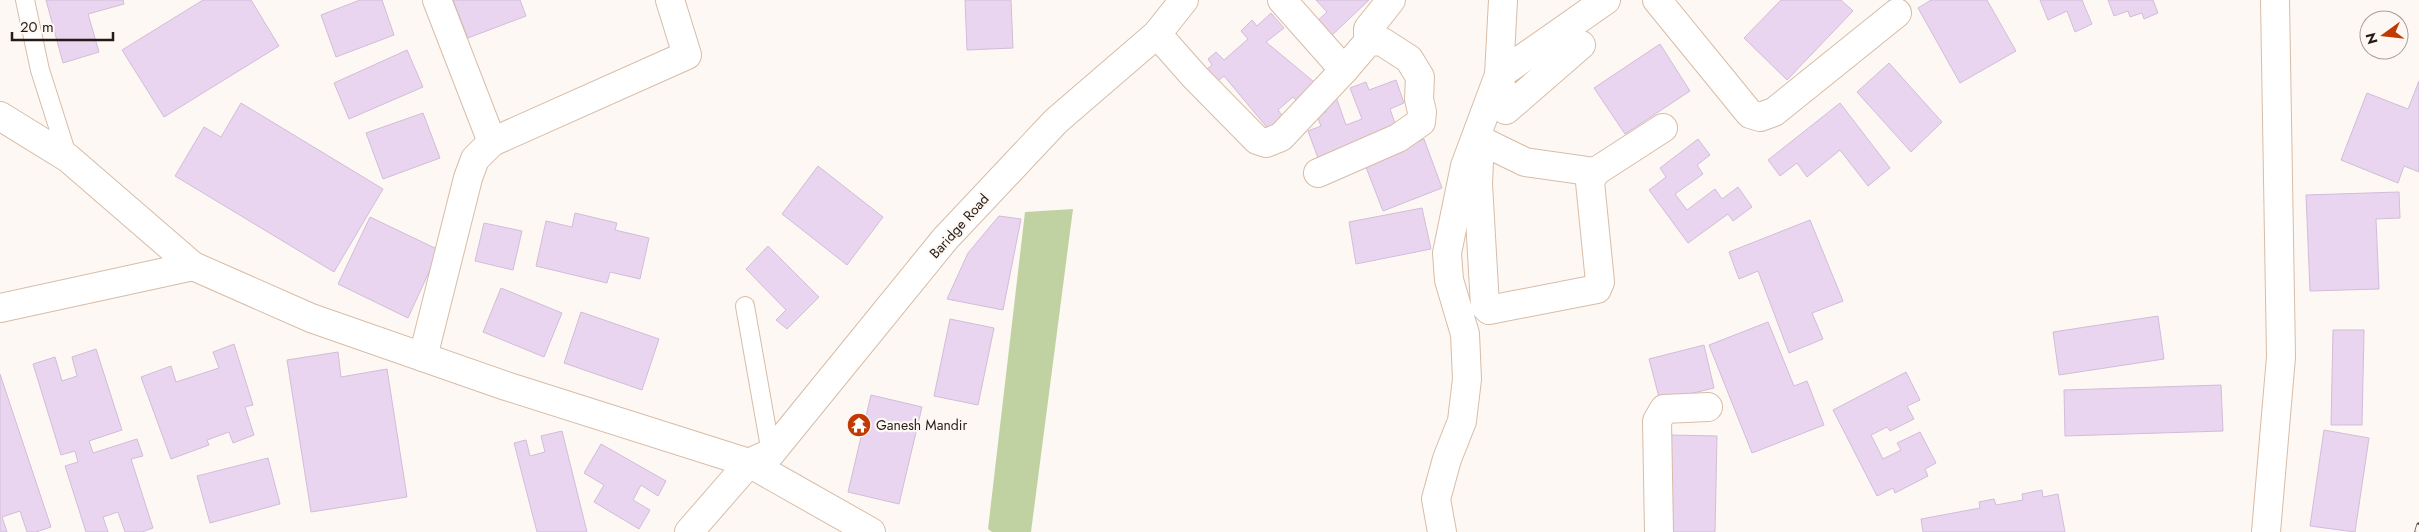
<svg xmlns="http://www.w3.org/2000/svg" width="2419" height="532" font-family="Jost,sans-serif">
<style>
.green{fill:#c0d2a2}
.building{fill:#ead5f0;stroke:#d1bdd8}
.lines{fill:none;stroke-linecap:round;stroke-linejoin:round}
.lane-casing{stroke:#d7bca7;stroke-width:20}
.street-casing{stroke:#d7bca7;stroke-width:30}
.secondary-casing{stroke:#d7bca7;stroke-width:30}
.lane{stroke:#fff;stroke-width:18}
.street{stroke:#fff;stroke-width:28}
.secondary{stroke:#fff;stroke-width:28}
.rail-casing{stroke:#554c46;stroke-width:5.5}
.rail{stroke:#fef8f4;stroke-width:4;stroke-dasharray:11;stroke-linecap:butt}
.labels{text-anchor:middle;stroke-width:4.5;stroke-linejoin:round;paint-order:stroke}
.street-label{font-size:14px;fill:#251b14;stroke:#fef8f4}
.poi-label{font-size:14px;fill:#251b14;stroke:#fef8f4;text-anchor:start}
</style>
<rect width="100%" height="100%" fill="#fef8f4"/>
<path class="green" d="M1073,209L1031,532H992L988,529L1025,212Z"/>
<g class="building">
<path d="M46,0H123L124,4L88,14L99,52L63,63Z"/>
<path d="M203,0H251L279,46L164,117L122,50Z"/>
<path d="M360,0H382L394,35L336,57L321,15Z"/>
<path d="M453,0H520L526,16L468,38Z"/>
<path d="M965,0H1011L1013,48L967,50Z"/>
<path d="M1316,0H1369L1328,39L1315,23L1327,12Z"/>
<path d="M1781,0H1841L1853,11L1787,80L1744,38Z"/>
<path d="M1931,0H1987L2016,51L1960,83L1918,8Z"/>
<path d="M2040,0H2082L2092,24L2075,32L2067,11L2048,20Z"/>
<path d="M2108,0H2153L2158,13L2144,19L2142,13L2130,17L2128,11L2114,16Z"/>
<path d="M1271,13L1284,28L1266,42L1320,87L1303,108L1293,97L1278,110L1284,118L1270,131L1224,76L1213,85L1202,73L1212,65L1208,59L1216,52L1224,60L1248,39L1241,31L1252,20L1257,26Z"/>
<path d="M1660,44L1690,91L1625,134L1594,88Z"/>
<path d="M407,50L423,87L349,119L334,83Z"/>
<path d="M1889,63L1942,122L1911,152L1857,92Z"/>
<path d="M1396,80L1404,103L1390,109L1397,129L1318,158L1308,131L1321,126L1317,116L1326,112L1323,102L1336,97L1346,125L1362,119L1350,88L1366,82L1369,90Z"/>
<path d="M2419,81V172L2404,166L2398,183L2341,160L2367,93L2408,109Z"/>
<path d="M241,103L383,189L334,272L175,176L204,127L221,137Z"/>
<path d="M1840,103L1890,168L1868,186L1840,150L1807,177L1797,163L1780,176L1768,160Z"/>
<path d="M423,113L440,158L383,179L366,133Z"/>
<path d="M1424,139L1442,188L1383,211L1364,162Z"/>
<path d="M1698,139L1710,155L1697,165L1703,174L1675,194L1687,210L1715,189L1722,199L1738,187L1752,207L1733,221L1728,214L1688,243L1649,190L1666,177L1660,168Z"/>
<path d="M818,166L883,217L847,265L782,214Z"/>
<path d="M2399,192L2400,218L2376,219L2379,289L2310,291L2306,195Z"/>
<path d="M1422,208L1431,249L1356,264L1349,222Z"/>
<path d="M575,213L617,223L615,230L649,238L640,279L610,272L607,283L536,266L546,221L572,227Z"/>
<path d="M999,216L1021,219L1003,310L947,299L968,253Z"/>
<path d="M370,217L439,250L408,318L338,284Z"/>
<path d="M1810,220L1843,301L1812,313L1823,339L1789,353L1758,271L1739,279L1729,252Z"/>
<path d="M484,223L522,231L513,270L475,261Z"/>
<path d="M768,246L819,297L787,329L776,320L786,310L746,269Z"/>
<path d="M501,288L562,313L544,357L483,332Z"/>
<path d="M581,312L659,339L642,390L564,363Z"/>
<path d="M2158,316L2164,359L2059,375L2053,332Z"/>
<path d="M950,319L994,328L978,405L934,396Z"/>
<path d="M1768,322L1794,386L1807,381L1824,425L1752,453L1709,345Z"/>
<path d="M2333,330H2364L2362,425H2331Z"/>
<path d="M234,344L253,405L245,407L254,435L233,443L229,432L207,440L209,445L171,459L141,377L171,366L176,382L219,368L213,352Z"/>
<path d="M1704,345L1714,388L1660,401L1649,359Z"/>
<path d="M96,349L122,430L89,441L93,453L137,439L143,456L131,459L153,528L142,532H125L118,512L103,517L108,532H86L65,466L78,462L75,451L61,455L33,364L55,357L62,381L77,376L72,357Z"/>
<path d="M338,352L341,377L387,369L407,497L311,512L287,360Z"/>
<path d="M1906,372L1920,400L1907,406L1914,419L1890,431L1887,427L1871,435L1883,459L1901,450L1897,443L1920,432L1936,463L1925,469L1928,476L1895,493L1893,488L1877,496L1833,410Z"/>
<path d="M0,374L51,527L36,532H27L20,511L2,517L7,532H0Z"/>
<path d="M2221,385L2223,431L2065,436L2064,390Z"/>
<path d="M871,395L922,407L899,504L848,492Z"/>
<path d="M2324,430L2369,438L2355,532L2310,526Z"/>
<path d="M562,431L587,532H537L514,443L526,440L530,456L545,452L541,436Z"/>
<path d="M1671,435L1717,436L1715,532H1669Z"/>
<path d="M601,444L666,481L658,496L641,485L633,500L650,510L639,529L594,502L604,485L584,473Z"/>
<path d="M268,458L280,504L210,523L197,476Z"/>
<path d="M2042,490L2043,497L2058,494L2065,532H1923L1921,519L1980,508L1979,502L1994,499L1996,505L2023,500L2022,494Z"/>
</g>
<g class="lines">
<g class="lane-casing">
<g id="lane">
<path d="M25,0L40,70L68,158"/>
<path d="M745,306L771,453"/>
</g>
</g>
<g class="street-casing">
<g id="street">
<path d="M437,0L492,142"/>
<path d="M1282,0L1344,70L1368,42L1381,41L1409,59L1420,77L1419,99L1422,112L1421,122L1398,138L1318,173"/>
<path d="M1657,0L1750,114L1760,117L1774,112L1897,13"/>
<path d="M1157,34L1195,77L1257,140L1266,143L1281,137L1344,70"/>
<path d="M1368,42V29L1391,0"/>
<path d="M1581,45L1506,110L1499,75L1606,0"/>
<path d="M0,116L68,158L193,266L311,318L506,386L749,463L871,532"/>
<path d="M1486,143L1525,162L1595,172"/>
<path d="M1479,161L1478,184L1485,306L1489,310L1597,289L1600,282L1590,182L1595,172L1663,128"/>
<path d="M0,308L193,266"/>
<path d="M423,357L468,178L475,159L492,142L687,55L670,0"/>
<path d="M1442,532L1436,499L1447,459L1462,421L1467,379L1465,334L1449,280L1447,253L1465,166L1499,75L1503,0"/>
<path d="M1659,532L1657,421L1664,409L1708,407"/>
</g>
</g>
<g class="secondary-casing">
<g id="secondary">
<path d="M689,532L749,463L771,453L945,239L1056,121L1157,34L1184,0"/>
<path d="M2266,532L2281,357L2275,0"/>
</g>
</g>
<use href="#lane" class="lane"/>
<use href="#street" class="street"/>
<use href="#secondary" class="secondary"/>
<g class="rail-casing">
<path id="rail" d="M2417,532L2419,525"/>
</g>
<use href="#rail" class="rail"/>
</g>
<defs>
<g id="temple-disc" transform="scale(1.25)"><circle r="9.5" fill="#c13a03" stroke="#fef8f4"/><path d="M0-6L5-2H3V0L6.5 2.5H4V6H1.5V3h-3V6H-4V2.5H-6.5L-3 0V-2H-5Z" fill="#fff"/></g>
</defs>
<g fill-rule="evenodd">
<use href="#temple-disc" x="859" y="425"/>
</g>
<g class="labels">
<g class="street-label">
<text transform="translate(959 226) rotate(-48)" y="5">Baridge Road</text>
</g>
<g class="poi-label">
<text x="876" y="430">Ganesh Mandir</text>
</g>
</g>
<g transform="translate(2384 35) rotate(255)"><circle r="24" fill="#fef8f4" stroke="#a7a09a"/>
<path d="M0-4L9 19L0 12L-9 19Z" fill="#c13a03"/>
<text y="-8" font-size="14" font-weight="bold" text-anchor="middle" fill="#251b14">N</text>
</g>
<path d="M12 32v8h101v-8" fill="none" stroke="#251b14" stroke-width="2.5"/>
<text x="20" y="32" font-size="15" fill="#251b14" stroke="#fef8f4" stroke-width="4" paint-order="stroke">20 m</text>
</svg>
